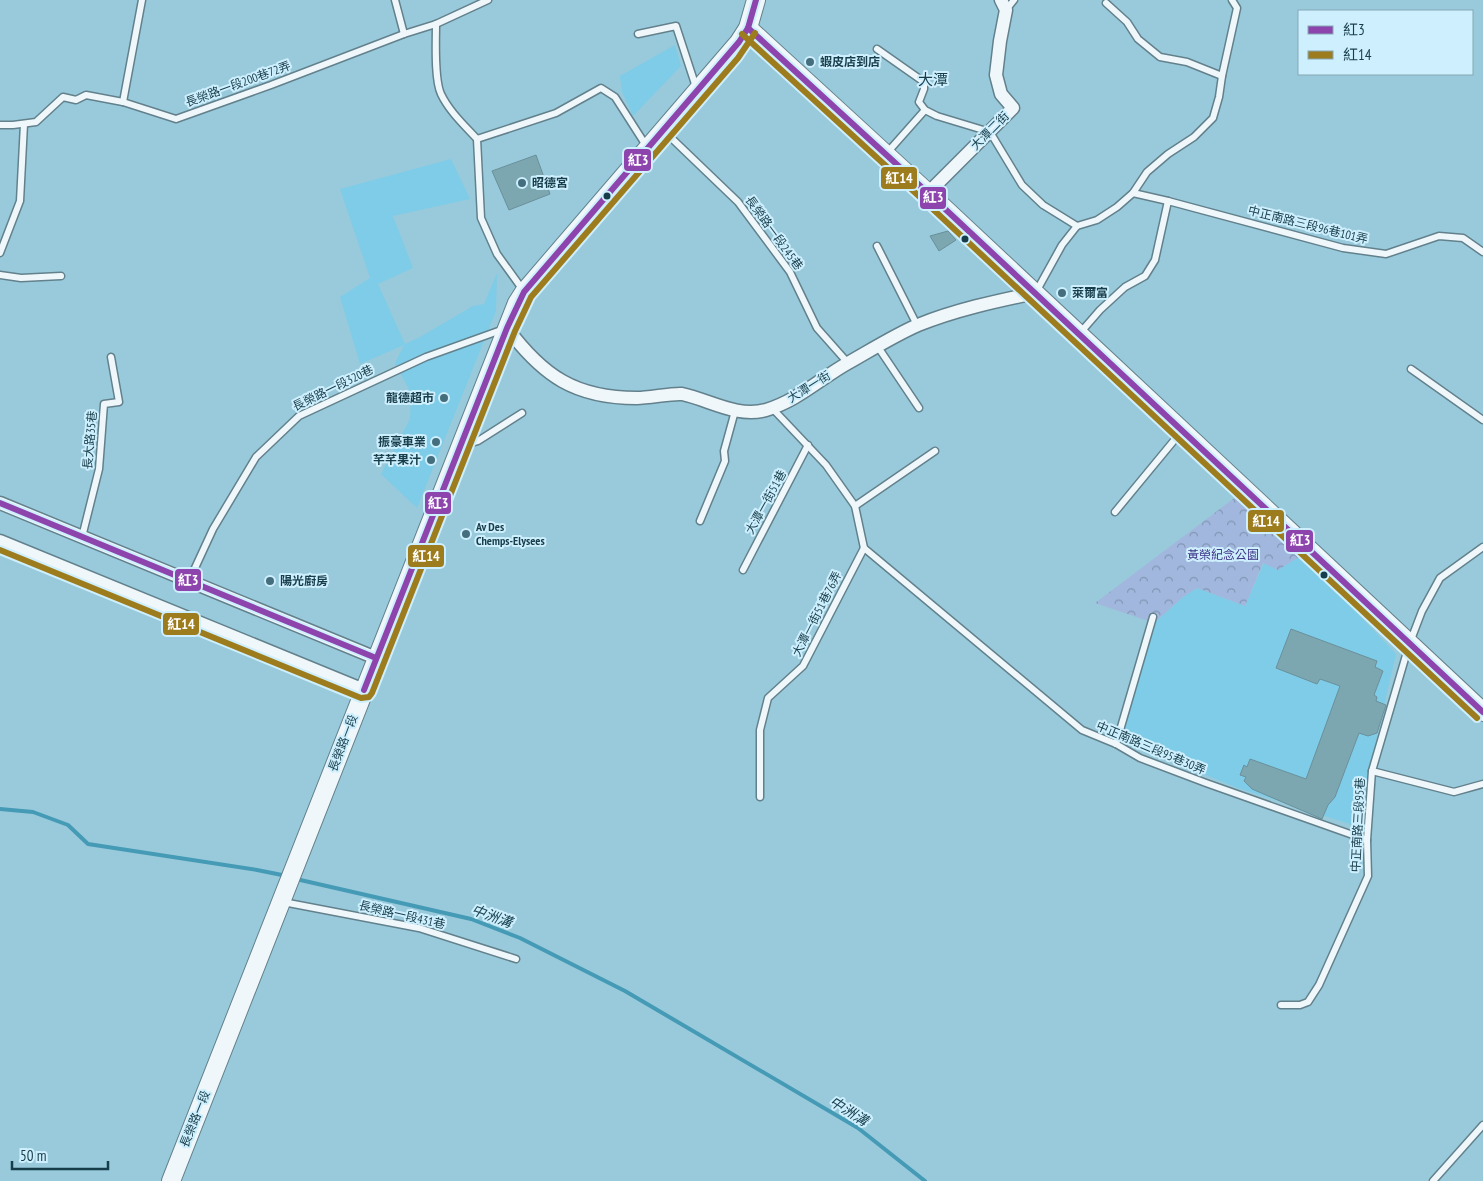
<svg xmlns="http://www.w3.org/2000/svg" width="1483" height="1181" font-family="'PT Sans Narrow','Noto Sans TC',sans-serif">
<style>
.built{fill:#7ecce7}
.forest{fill:url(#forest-crowns)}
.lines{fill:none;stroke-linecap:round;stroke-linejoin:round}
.stream{stroke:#459bb6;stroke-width:4}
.building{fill:#7ca7b1;stroke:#6a909a}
.lane-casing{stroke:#62818c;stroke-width:9}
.street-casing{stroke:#62818c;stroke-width:15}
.secondary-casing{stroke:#62818c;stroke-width:20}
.lane{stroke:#f0f7fa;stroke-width:6}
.street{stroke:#f0f7fa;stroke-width:12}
.secondary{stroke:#f0f7fa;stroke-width:18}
.bus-1-casing{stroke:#ceeffd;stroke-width:10}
.bus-2-casing{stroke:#ceeffd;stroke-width:10}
.bus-1{stroke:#8e44ad;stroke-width:6}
.bus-2{stroke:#9d7c1e;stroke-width:6}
.poi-dot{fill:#446e7d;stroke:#ceeffd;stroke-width:2}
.bus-dot{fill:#173d4a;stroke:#ceeffd;stroke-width:2}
.labels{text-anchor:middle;stroke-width:4;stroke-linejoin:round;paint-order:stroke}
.poi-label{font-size:12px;font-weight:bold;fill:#173d4a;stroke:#ceeffd;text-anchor:start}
.street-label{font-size:12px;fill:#173d4a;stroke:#ceeffd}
.park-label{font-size:12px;fill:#3f3687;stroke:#ceeffd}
.water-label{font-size:14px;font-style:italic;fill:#1c4553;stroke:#ceeffd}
.quarter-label{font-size:15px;fill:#173d4a;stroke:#ceeffd}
.line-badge{stroke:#ceeffd;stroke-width:2}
.badge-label{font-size:14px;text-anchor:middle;font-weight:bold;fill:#fff}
</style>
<defs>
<pattern id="forest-crowns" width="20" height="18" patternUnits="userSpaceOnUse" patternTransform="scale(1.25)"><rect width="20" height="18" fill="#a1b7dd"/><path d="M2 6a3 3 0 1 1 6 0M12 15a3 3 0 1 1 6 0" fill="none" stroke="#8296b5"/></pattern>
</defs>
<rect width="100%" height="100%" fill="#99cadb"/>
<g class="built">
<path d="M675,45L681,66L633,116L622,92L620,76Z"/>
<path d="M451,159L470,199L393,216L413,268L378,284L405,344L420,337L473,306L484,304L497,273L496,311L417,508L381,474L410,419L411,393L395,363L404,345L360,364L340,297L370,278L340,189Z"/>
<path d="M1302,555L1396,654L1356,826L1235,787L1122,740L1154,623L1183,597L1197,588L1245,606L1264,563L1278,570Z"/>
</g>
<path class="forest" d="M1237,496L1302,555L1278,570L1263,563L1245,606L1197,588L1183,597L1154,623L1095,603Z"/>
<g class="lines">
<g class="stream">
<path d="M0,809L33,812L68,825L88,844L257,870L287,876"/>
<path d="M296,879L471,919L520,938L625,991L858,1128L925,1181"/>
</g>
</g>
<g class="building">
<path d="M536,155L550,194L509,210L492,171Z"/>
<path d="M948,231L956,240L939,251L930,236Z"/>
<path d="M1291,629L1377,661L1375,667L1383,671L1374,695L1377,697L1376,701L1386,705L1377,733L1368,736L1359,733L1335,797L1328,805L1322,819L1252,789L1244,781L1246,777L1240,775L1244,765L1247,767L1250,759L1306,779L1340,686L1320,679L1317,684L1276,668Z"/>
</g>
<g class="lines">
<g class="lane-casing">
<g id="lane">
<path d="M395,0L404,34"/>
<path d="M1106,3L1127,22L1138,39L1160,57L1187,62L1222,76"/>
<path d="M1006,10L1014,0"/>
<path d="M436,24C436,41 434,79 441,94C449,111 464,125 477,139L481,218L497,254L523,290"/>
<path d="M638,34L676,26L696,87"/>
<path d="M877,49L924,82V89L919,102L925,110L937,116L990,132L1022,185L1043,205L1077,226"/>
<path d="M123,102L142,0"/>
<path d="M0,125H13L36,122L63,97L76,100L86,95L123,102L176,119L271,85L404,34L436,24L488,0"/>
<path d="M664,131L738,202L790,272L817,328L848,363"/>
<path d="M477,139L556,113L601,88L615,97L647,147"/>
<path d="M886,154L925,110"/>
<path d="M1133,193L1168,201"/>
<path d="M877,246L917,325"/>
<path d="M0,253L20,201L24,124"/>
<path d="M0,275L21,278L61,276"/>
<path d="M1036,292L1062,245L1077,226L1097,220L1117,207L1133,193L1147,172L1168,154L1194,137L1213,118L1219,97L1222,76L1237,8L1232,0"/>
<path d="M1080,333L1100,310L1125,287L1145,276L1155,260L1168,201L1343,248L1386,254L1439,236L1463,238L1483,252"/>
<path d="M878,347L919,408"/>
<path d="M1411,369L1483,420"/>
<path d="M772,408L826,465L855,506L864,548"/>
<path d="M465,445L478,441L522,413"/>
<path d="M855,506L935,451"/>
<path d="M1115,512L1181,432"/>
<path d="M700,521L725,461L724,451L735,411"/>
<path d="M82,537L99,469L104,404L119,402L111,357"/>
<path d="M864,548L1082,730L1116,744L1140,758L1206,783L1367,840"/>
<path d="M743,570L808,445"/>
<path d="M189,581L213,529L256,457L299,416L426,357L504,329"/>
<path d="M1116,744L1153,617"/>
<path d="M1372,771L1454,792L1483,784"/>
<path d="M760,797V730L768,698L803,666L864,548"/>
<path d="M283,902L419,928L516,959"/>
<path d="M1281,1005H1300L1308,1002L1319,985L1368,876L1367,840L1372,771L1409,645L1422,611L1440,578L1483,547"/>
<path d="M1433,1181L1483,1125"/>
</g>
</g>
<g class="street-casing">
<g id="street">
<path d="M928,193L1013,108L1001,94L996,75L1000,41L1006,10L1001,0"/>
<path d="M507,328C543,376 575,398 637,398C649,398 673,393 682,394C710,400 737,418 766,410C797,401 821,378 848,363C871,350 895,335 918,325C955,310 996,301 1035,293"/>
<path d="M0,503L376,658"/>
<path d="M0,541L364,690"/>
</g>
</g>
<g class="secondary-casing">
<g id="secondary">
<path d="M748,28L928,193L1483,712"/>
<path d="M171,1181L517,303L524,292L739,42L748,28L756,0"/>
</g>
</g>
<use href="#lane" class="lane"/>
<use href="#street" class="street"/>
<use href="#secondary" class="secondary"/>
<g class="bus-1-casing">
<g id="bus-1">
<path d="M748,28L928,193L1483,712"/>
<path d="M0,503L376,658"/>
<path d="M364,690L507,328L524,292L739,42L748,28L756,0"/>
</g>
</g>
<g class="bus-2-casing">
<g id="bus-2">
<path d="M742,34L922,199L1477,718"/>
<path d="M0,550L361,698L369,697L372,693L515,331L531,297L738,58L755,33"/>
</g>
</g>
<use href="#bus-1" class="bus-1"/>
<use href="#bus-2" class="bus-2"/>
</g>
<g class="poi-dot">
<circle cx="810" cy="62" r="5"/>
<circle cx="522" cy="183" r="5"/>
<circle cx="1062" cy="293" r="5"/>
<circle cx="444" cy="398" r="5"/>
<circle cx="436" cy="442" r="5"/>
<circle cx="431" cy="460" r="5"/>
<circle cx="466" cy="534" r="5"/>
<circle cx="270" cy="581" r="5"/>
</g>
<g class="bus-dot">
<circle cx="607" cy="196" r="4.5"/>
<circle cx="965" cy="239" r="4.5"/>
<circle cx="1324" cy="575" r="4.5"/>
</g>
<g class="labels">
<g class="poi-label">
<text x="820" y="66">蝦皮店到店</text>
<text x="532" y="187">昭德宮</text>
<text x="1072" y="297">萊爾富</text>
<text x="434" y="402" text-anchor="end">龍德超市</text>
<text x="426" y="446" text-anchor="end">振豪車業</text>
<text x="421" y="464" text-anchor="end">芊芊果汁</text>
<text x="476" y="531">Av Des<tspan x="476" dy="14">Chemps-Elysees</tspan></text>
<text x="280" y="585">陽光廚房</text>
</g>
<g class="street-label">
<text transform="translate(238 84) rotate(-20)" y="4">長榮路一段200巷72弄</text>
<text transform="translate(990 131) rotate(-45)" y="4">大潭二街</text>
<text transform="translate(1308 225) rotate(14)" y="4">中正南路三段96巷101弄</text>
<text transform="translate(774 233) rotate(54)" y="4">長榮路一段245巷</text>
<text transform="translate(809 387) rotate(-32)" y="4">大潭一街</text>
<text transform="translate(333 388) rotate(-26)" y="4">長榮路一段320巷</text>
<text transform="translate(90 440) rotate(-85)" y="4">長大路35巷</text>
<text transform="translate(766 502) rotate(-61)" y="4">大潭一街51巷</text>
<text transform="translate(817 614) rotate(-63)" y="4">大潭一街51巷76弄</text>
<text transform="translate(343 743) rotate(-69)" y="4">長榮路一段</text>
<text transform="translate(1151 748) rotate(23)" y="4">中正南路三段95巷30弄</text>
<text transform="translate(1358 825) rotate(-87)" y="4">中正南路三段95巷</text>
<text transform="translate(402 915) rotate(13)" y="4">長榮路一段431巷</text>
<text transform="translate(195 1119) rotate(-68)" y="4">長榮路一段</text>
</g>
<g class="park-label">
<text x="1223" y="559">黃榮紀念公園</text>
</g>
<g class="water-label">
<text transform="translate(492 916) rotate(20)" y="5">中洲溝</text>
<text transform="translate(849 1111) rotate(32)" y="5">中洲溝</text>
</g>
<g class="quarter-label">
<text x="933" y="85">大潭</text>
</g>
</g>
<g class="line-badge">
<rect x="623" y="148" width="29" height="24" rx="5" fill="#8e44ad"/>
<rect x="880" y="166" width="38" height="24" rx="5" fill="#9d7c1e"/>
<rect x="919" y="186" width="28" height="24" rx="5" fill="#8e44ad"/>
<rect x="424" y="491" width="28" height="24" rx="5" fill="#8e44ad"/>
<rect x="1247" y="509" width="38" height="24" rx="5" fill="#9d7c1e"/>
<rect x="1285" y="529" width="29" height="24" rx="5" fill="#8e44ad"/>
<rect x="407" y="544" width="38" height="24" rx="5" fill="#9d7c1e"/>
<rect x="174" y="568" width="28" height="24" rx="5" fill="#8e44ad"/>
<rect x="162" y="612" width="38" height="24" rx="5" fill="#9d7c1e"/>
</g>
<g class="badge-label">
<text x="638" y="165">紅3</text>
<text x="899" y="183">紅14</text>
<text x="933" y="202">紅3</text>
<text x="438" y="508">紅3</text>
<text x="1266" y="526">紅14</text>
<text x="1300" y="545">紅3</text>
<text x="426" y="561">紅14</text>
<text x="188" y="585">紅3</text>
<text x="181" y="629">紅14</text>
</g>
<rect x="1298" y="10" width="175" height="65" fill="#ceeffd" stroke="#85a8b5"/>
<rect x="1308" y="26" width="25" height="8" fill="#8e44ad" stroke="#85a8b5"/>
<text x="1343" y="35" font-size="15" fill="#173d4a">紅3</text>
<rect x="1308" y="51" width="25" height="8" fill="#9d7c1e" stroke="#85a8b5"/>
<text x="1343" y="60" font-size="15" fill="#173d4a">紅14</text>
<path d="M12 1161v8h96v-8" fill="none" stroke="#173d4a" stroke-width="2.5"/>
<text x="20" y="1161" font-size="15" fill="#173d4a" stroke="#ceeffd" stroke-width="4" paint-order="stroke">50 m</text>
</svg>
